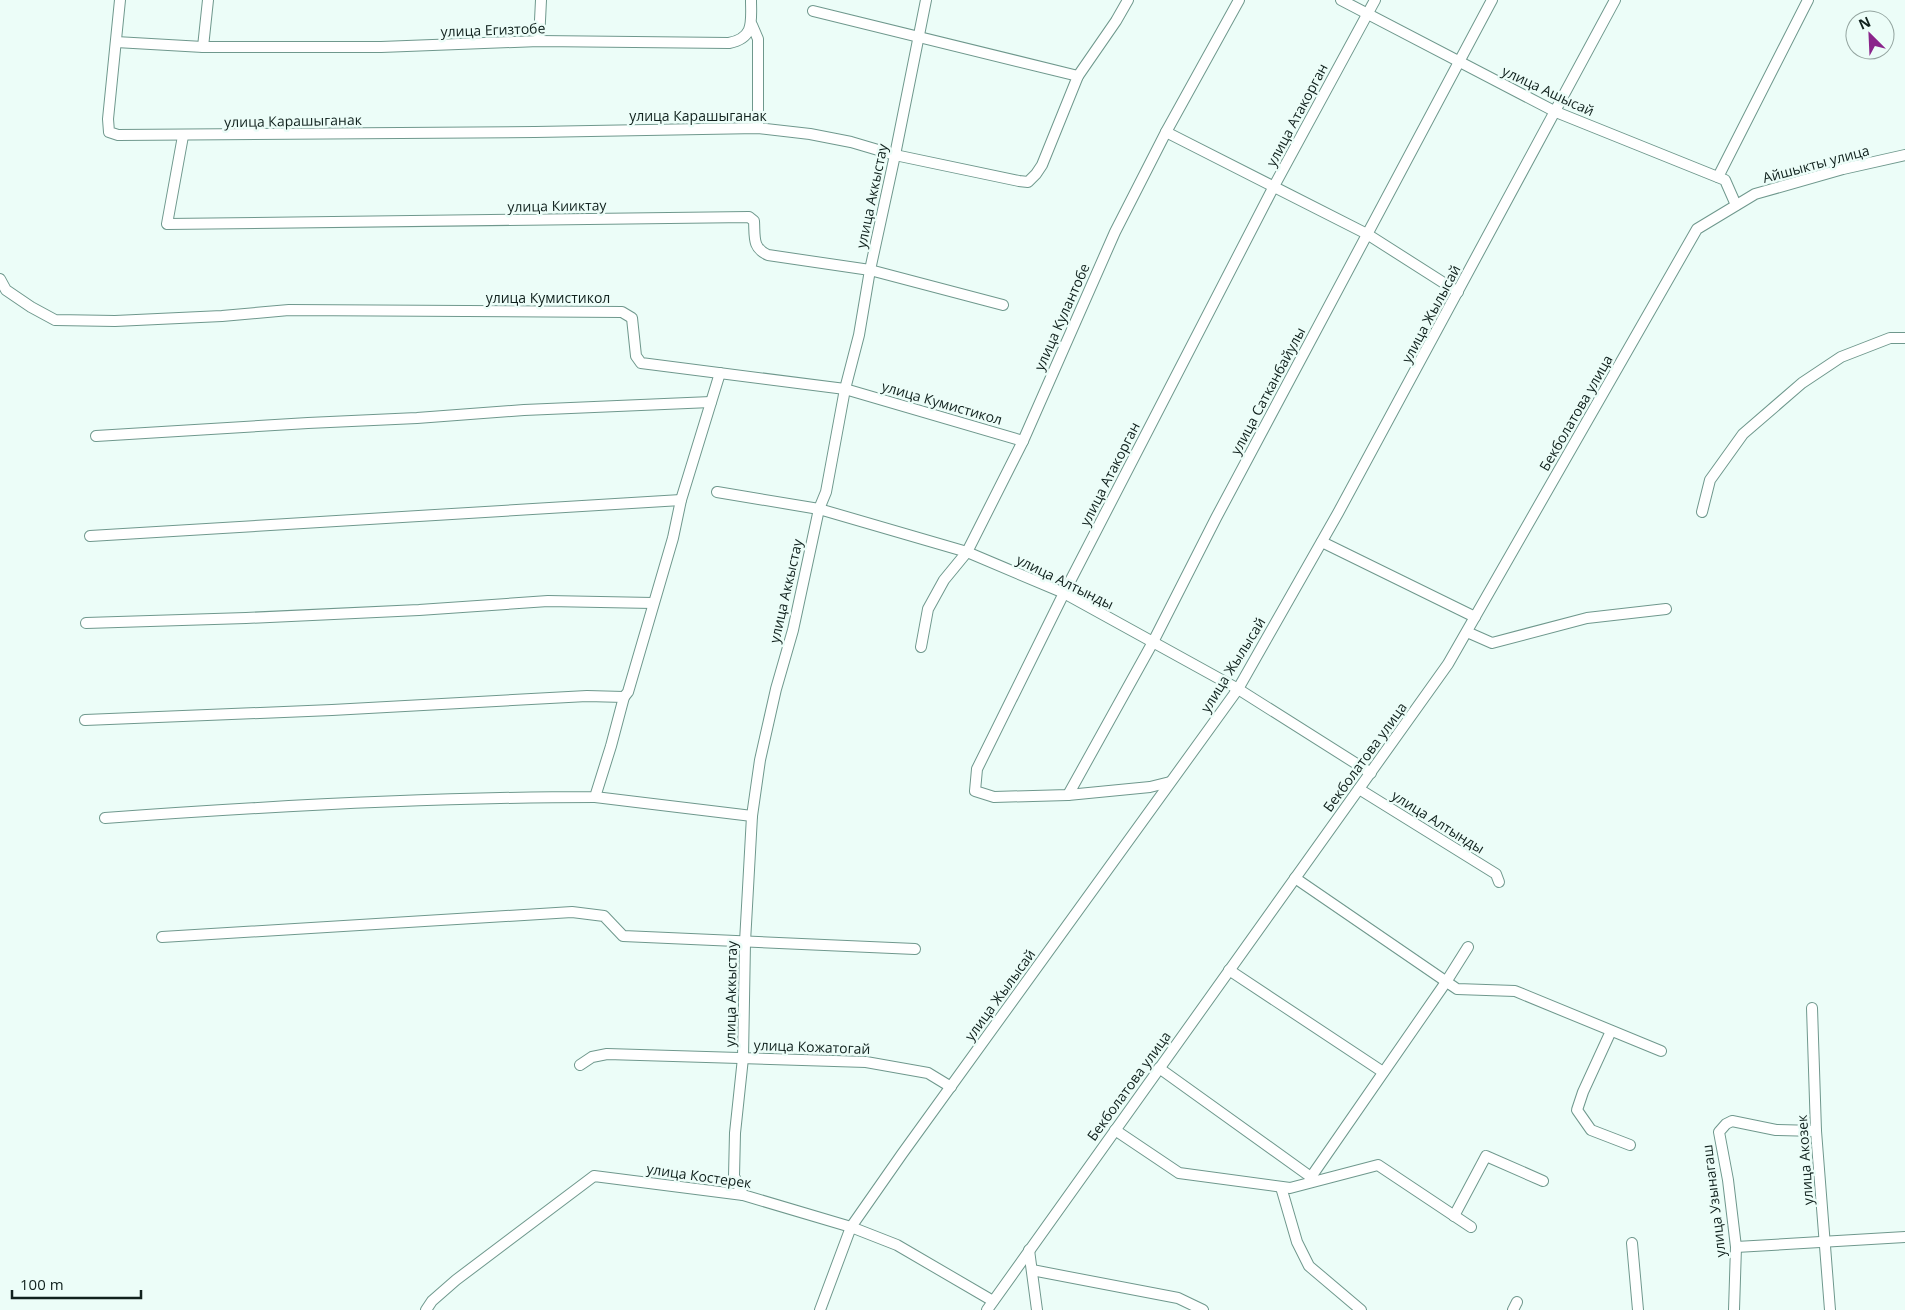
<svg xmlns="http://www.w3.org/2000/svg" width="1905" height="1310" font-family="'Open Sans',sans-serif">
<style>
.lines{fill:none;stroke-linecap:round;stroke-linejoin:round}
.minor-casing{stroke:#6f988d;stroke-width:12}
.minor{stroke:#fff;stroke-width:10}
.labels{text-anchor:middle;stroke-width:5;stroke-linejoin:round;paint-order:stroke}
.street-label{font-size:14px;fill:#10211d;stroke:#ecfdf8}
</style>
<rect width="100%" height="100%" fill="#ecfdf8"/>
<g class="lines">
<g class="minor-casing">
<g id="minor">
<path d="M120,0L108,119L109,132L118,135L535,132L758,128L810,134L851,142L895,155L1019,181L1028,182L1036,174L1042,165L1078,76L1116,21L1128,0"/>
<path d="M1341,0L1556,112L1725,180L1736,205"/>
<path d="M813,11L1078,76"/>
<path d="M752,25L758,39V128"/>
<path d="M539,41L541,0"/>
<path d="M116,42L203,47L208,0"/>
<path d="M203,47H381L539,41L729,43C755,38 751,21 751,0"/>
<path d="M1166,132L1367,234L1458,292"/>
<path d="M183,136L167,224L749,217L754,221C755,237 752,248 768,255L870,270L1003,305"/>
<path d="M1718,177L1808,0"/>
<path d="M0,279L6,290L31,307L55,320L115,321L222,316L289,310L622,312L632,318L636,356L641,363L845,389L1023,441"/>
<path d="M96,436L308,423L417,418L524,410L711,402"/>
<path d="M717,492L819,509L967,552L1064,593L1238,689L1371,773"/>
<path d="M1702,512L1710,480L1743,434L1802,383L1841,357L1890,338H1905"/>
<path d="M90,536L681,500"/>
<path d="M1322,542L1475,617"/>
<path d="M86,623L246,618L419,610L548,601L653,603"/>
<path d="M1467,632L1492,643L1587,618L1666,609"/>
<path d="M921,647L928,609L944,580L967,552L1023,441L1115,232L1166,132L1239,0"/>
<path d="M85,720L332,710L587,696L624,697L628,692L673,538L681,500L720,373"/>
<path d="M1170,782L1150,787L1068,795L994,797L975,791L977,769L1064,593L1273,188L1375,0"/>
<path d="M1359,789L1496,874L1499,882"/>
<path d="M1068,795L1153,642L1216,518L1492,0"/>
<path d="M595,797L752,816"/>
<path d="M105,818C268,806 431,797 595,797L611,746L624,697"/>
<path d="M1295,878L1457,989L1515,991L1661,1051"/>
<path d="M162,937L572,912L604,916L623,936L915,949"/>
<path d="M1229,970L1383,1072"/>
<path d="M1812,1008L1816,1131L1830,1310"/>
<path d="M1611,1031L1583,1092L1577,1110L1591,1130L1630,1145"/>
<path d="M580,1065L592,1057L607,1054L866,1062L928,1073L951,1087"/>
<path d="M1159,1068L1315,1180"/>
<path d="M1115,1130L1179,1173L1290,1188L1378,1165L1471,1227"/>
<path d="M1311,1177L1446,982L1468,947"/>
<path d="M1281,1187L1297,1242L1309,1266L1361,1310"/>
<path d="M743,1195L734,1176L735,1133L743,1058L745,942L752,816L760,760L776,689L793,630L819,509L826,492L845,389L859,335L870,270L895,155L926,0"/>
<path d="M1454,1216L1486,1156L1543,1181"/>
<path d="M1632,1243L1638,1310"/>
<path d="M1736,1247L1905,1237"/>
<path d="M1029,1250L1037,1310"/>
<path d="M1032,1270L1178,1298L1203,1310"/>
<path d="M426,1310L432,1301L456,1280L594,1176L743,1195L851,1227L897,1245L993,1301"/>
<path d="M820,1310L851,1227L902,1154L1238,689L1338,513L1615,0"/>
<path d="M987,1310L1448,664L1697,229L1755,194L1843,169L1905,155"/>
<path d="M1513,1310L1517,1302"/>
<path d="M1734,1310L1736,1247L1728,1180L1719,1132L1726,1124L1732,1121L1776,1130L1816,1131"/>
</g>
</g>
<use href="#minor" class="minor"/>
</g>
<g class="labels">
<g class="street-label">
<text transform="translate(493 30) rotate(-2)" y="5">улица Егизтобе</text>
<text transform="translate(1548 91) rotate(25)" y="5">улица Ашысай</text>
<text transform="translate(1297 115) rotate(-62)" y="5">улица Атакорган</text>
<text x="698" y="121">улица Карашыганак</text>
<text transform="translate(293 121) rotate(-1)" y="5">улица Карашыганак</text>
<text transform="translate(1816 164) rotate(-15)" y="5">Айшыкты улица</text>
<text transform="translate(872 196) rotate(-78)" y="5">улица Аккыстау</text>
<text transform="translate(557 206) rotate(-1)" y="5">улица Кииктау</text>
<text x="548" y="303">улица Кумистикол</text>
<text transform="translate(1431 314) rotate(-62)" y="5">улица Жылысай</text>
<text transform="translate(1062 317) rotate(-66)" y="5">улица Кулантобе</text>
<text transform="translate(1268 391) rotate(-62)" y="5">улица Сатканбайулы</text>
<text transform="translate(942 403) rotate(16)" y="5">улица Кумистикол</text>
<text transform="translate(1576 413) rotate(-60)" y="5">Бекболатова улица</text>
<text transform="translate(1110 474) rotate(-63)" y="5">улица Атакорган</text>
<text transform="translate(1065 582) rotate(26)" y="5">улица Алтынды</text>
<text transform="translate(786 591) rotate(-77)" y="5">улица Аккыстау</text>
<text transform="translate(1233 665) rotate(-58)" y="5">улица Жылысай</text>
<text transform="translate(1365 757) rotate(-54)" y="5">Бекболатова улица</text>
<text transform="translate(1438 822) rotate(32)" y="5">улица Алтынды</text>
<text transform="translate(731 994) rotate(-89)" y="5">улица Аккыстау</text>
<text transform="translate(1000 995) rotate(-54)" y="5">улица Жылысай</text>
<text transform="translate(812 1047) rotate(2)" y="5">улица Кожатогай</text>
<text transform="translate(1129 1086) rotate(-54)" y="5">Бекболатова улица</text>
<text transform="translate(1805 1160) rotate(-94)" y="5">улица Акозек</text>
<text transform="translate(699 1176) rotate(8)" y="5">улица Костерек</text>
<text transform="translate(1714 1201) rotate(-97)" y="5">улица Узынагаш</text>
</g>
</g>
<g transform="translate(1870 35) rotate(336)"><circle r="24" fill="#ecfdf8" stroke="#94a5a0"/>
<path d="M0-4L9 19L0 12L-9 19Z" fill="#8a248b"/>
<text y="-8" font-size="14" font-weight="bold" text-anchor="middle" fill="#10211d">N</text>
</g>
<path d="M12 1290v8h129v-8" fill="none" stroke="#10211d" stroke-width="2.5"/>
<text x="20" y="1290" font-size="15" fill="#10211d" stroke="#ecfdf8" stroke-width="4" paint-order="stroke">100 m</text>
</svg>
